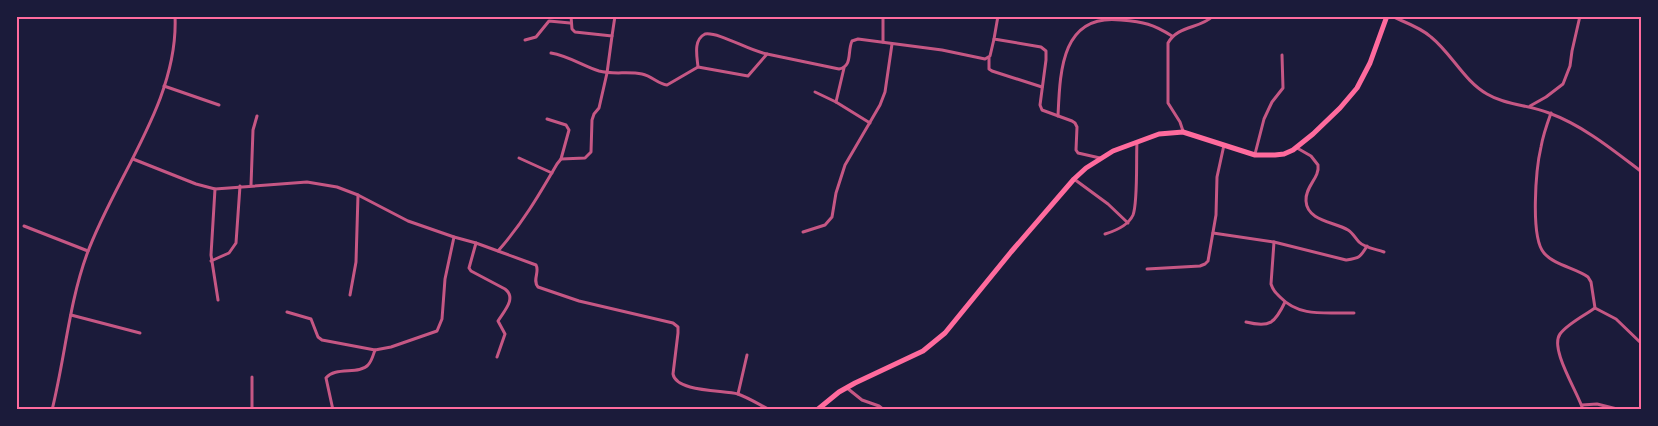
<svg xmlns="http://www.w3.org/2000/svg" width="1658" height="426" font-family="Arial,sans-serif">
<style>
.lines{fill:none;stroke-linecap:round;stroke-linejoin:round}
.minor{stroke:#c65784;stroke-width:3}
.primary{stroke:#ff6b9d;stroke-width:5}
.neatline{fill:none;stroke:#ff6b9d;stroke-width:2}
</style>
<rect width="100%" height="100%" fill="#1b1b3a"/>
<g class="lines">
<g class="minor">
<path d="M883,16V42"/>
<path d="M998,16L994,39L1041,47L1046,51V60L1040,105L1042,110L1072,121L1075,123L1077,127L1076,150L1078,153L1100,158"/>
<path d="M1391,16C1404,22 1420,27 1431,37C1452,54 1464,81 1487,94C1505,105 1529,105 1549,113C1584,126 1613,150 1642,172"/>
<path d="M612,36L615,16"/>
<path d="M525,40L536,37L549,21L570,23"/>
<path d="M551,53C569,56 583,66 599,71C613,75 628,71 642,74C652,76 658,84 667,85L698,67C697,56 693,40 705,34C720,32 749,51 767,54"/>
<path d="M989,58V69L992,71L1042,87"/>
<path d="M698,67L748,76L767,54L839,69C853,66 847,52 852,41L858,39L942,50L985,59L990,56L994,39"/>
<path d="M164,86L219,105"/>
<path d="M815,92L836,102L870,123"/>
<path d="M836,102L844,68"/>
<path d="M1530,106L1546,97L1563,84L1570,66L1572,51L1580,16"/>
<path d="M1551,113C1547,124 1543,135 1541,147C1536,168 1530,237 1544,253C1554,265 1575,268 1588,277L1591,282L1595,308L1616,319L1642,344"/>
<path d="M1058,116C1060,72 1061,13 1121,20C1144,22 1153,24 1172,36"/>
<path d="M547,119L566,125L569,130L561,159"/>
<path d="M1183,131L1180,122L1168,103V43C1178,25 1200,29 1213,16"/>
<path d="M1297,148L1311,156L1318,165C1320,178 1305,186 1306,201C1307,221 1335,222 1348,230C1353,233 1355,238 1359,242C1365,248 1376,249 1384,252"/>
<path d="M1255,154L1264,119L1272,102L1283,88L1282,55"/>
<path d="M519,158L552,173"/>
<path d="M133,159L196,184L215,189L307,182L337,187L358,195L408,221L454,237L476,243L536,265C540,272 532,280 538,287L579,301L673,323L678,327V333L673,374C676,392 723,390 738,394C749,398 760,405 770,410"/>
<path d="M1074,179L1108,204L1128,223"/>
<path d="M251,185L253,130L257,116"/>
<path d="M215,189L211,255L218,300"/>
<path d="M24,226L88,251"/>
<path d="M803,232L825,225L832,217L836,193L845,165L880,105L885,92L892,44"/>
<path d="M1213,233L1274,242L1346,260C1359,258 1360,258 1367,246"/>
<path d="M1105,234C1115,231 1128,226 1133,215C1138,203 1136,158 1137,142"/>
<path d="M1274,242L1271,284C1273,290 1275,292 1280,297C1300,318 1327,312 1354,313"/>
<path d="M476,243L469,268L471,271L505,289C517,298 504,311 498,321L505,334L497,357"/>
<path d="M498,251C522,224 539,195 557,164L561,159L585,158L591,152L592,120L594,114L599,108L607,73L612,36L575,32L572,29L571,16"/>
<path d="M211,261L229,253L236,243L240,186"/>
<path d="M1147,269L1200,266L1205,264L1208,261L1216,215L1217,177L1224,145"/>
<path d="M350,295L356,262L358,195"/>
<path d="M287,312L311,319L318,337L322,340L375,350L391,347L437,331L442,319L445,279L454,237"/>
<path d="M71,315L140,333"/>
<path d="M1246,322C1270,328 1275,323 1285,302"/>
<path d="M252,377V410"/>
<path d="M847,388L862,400L879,406L884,410"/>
<path d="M738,394L747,355"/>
<path d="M1582,405L1597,404L1621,410"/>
<path d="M52,410C65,358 69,303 87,254C115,177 179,101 175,16"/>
<path d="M333,410L326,378C335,366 359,375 368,365C372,361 373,355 375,350"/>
<path d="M1583,410C1579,394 1549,349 1560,334C1567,324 1585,315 1595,308"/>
</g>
<path class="primary" d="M817,410L839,392L855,383L923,351L945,333L1011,252L1074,179L1086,168L1113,151L1159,134L1183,132L1255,155H1275L1284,154L1293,150L1313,134L1340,108L1357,88L1370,63L1387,16"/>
</g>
<rect width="1658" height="426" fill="none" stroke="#1b1b3a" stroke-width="35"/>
<rect x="18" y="18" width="1622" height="390" class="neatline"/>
</svg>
